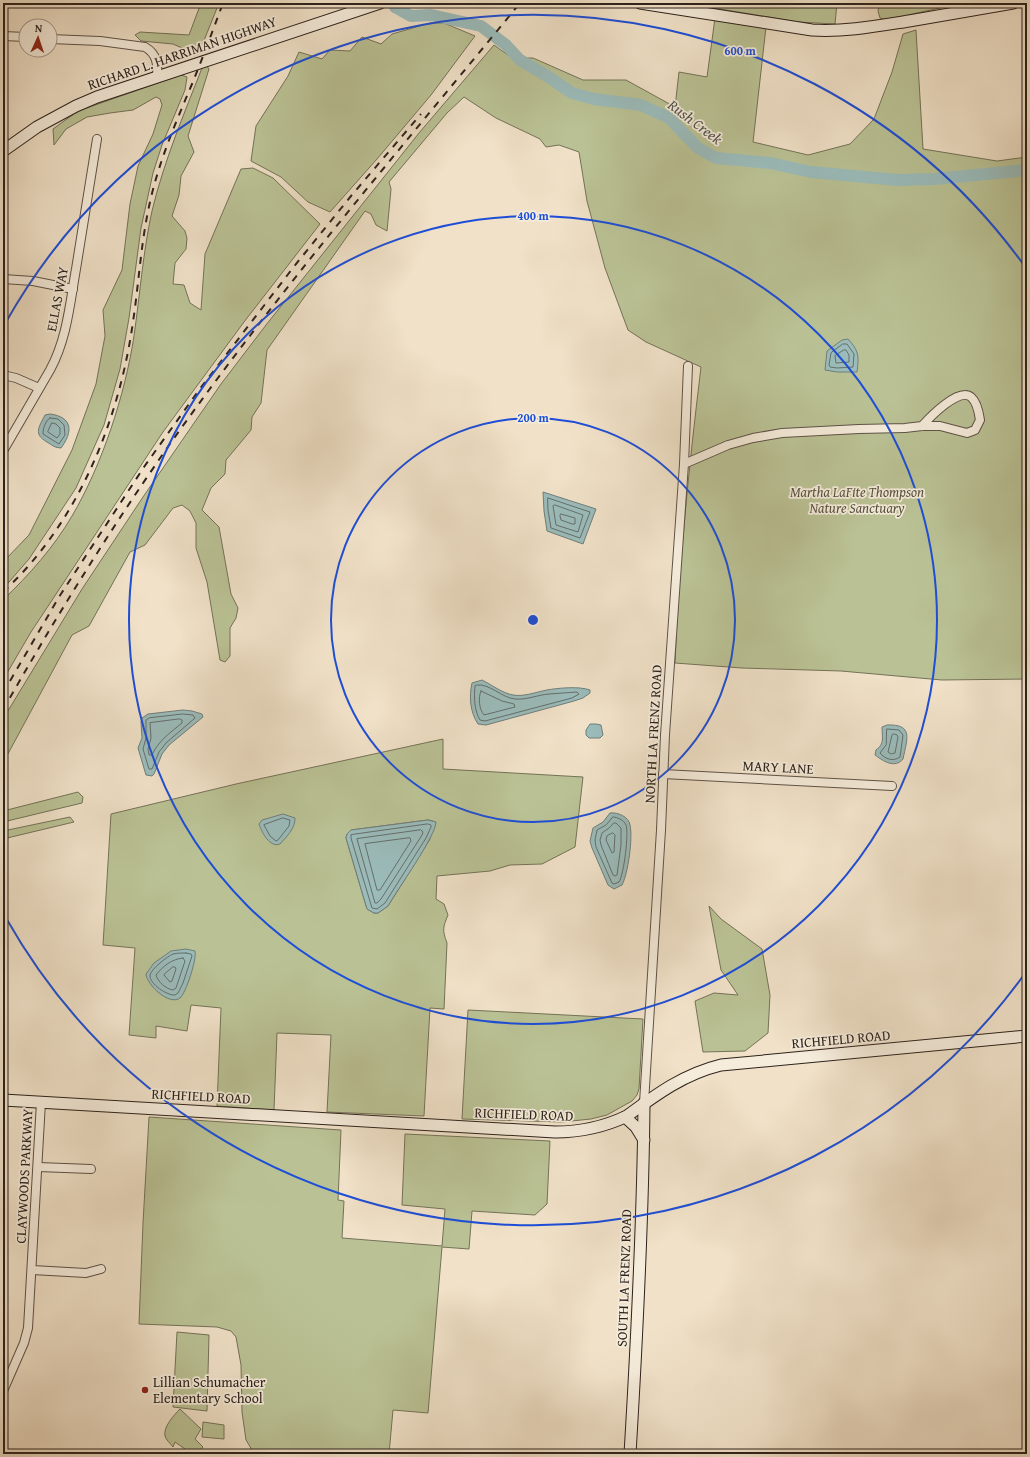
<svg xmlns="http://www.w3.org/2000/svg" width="1030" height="1457" font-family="'Gentium Book Plus',serif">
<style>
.green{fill:#bac295;stroke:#747258;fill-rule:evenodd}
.water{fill:#9bbcbb;stroke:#6f7e7b}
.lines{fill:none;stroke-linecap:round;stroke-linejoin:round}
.shore{stroke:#646f6c;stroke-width:1}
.river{stroke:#9bbcbb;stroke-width:12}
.street-casing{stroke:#5e5247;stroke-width:10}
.secondary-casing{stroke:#2d221c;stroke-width:13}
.street{stroke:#f5ecdb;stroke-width:8}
.secondary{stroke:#f5ecdb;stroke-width:11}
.rail{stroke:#2d221c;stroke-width:2;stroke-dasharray:7 7;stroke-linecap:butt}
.ring{fill:none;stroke:#1d4ed8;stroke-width:2}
.poi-dot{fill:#8f2418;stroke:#f5ecdb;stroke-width:1.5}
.labels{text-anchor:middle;stroke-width:3.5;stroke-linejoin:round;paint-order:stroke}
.street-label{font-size:14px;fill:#2d221c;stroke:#f5ecdb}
.park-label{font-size:14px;font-style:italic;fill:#575240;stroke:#f5ecdb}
.poi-label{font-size:14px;fill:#2d221c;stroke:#f5ecdb;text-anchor:start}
.water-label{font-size:15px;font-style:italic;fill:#4e504c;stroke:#f5ecdb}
.centre{fill:#1d4ed8;stroke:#f5ecdb;stroke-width:2}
.ring-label{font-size:12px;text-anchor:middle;font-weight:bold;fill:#1d4ed8;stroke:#f5ecdb;stroke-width:3.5;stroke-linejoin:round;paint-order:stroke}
</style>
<rect width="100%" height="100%" fill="#f0e1c8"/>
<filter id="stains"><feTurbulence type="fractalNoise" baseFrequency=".005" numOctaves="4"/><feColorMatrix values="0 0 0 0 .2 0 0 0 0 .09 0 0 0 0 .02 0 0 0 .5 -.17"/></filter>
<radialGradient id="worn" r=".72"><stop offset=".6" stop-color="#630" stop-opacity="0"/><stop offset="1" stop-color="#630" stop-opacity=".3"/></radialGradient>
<g class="green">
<path d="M201,3H219L203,43L191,50L182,48L173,44L141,41L135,35L140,32L189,35Z"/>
<path d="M683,3H837L835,24L799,22Z"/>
<path d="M880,3H944V7L886,20L880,18L878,11Z"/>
<path d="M715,18L766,27L753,142L808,155L850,144L874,119L892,72L903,34L916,30L923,149L997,161L1027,157V679L942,680L841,671L742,668L675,663C679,564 689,466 701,367L646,342L628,330L605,268L587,201L579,152L559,145L546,147L540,139L496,118L464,97L447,113L389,182L391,189L387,231L376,225L371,214L365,211L267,350L261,403L252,417L251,430L226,460L225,474L211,488L202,510L219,527L231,594L238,608L236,618L230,628V656L225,662L220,660L207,582L196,548V523L190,511L182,505L173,508L145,545L130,552L89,626L72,635L3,763V719L82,589L143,497L221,384L266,325L419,133L494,45L512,58H533L583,80H626L675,107L679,72L707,77Z"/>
<path d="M430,23H444L475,36L431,95L377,159L330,212L308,202L281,177L251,161L256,126L288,76L299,52L322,59L330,50L350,51L362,37L381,44L392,34Z"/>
<path d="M207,66L209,69L188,136L194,152L181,176L179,195L172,216L185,231L187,238L186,249L175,263L173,284L184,285L190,303L201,310L205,254L241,169L253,168L273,178L320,224L244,322L163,432L31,632L3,680V600C29,575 54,547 72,516C102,465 125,395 134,336C140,294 143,252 152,211C164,161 184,114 202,68Z"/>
<path d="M181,75L187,77L185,90L162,145L153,173L141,228L129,318L120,369L104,425L76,488L29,559L3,589V562L29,535L72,450L96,384L105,336L103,310L122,270L130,204L138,166L153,134L162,105L160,99L156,97L133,110L110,113L87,117L66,129L54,145L53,129L78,111Z"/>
<path d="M443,739V769L583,777L575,847L542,864L510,865L490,871L437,876L436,899L444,904L448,915C443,927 442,930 447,943L444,1009L430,1008L424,1116L327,1112L331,1035L277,1033L274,1110L217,1106L221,1008L191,1005L187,1031L156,1026V1038L129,1035L135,948L103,945L111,814L236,784ZM428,820L433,821L430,839L388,906L378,913H374L367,909L346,838L347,834L351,830Z"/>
<path d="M78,792L83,797L82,803L3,822V811Z"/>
<path d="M70,817L74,822L3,839V831Z"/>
<path d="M709,906L721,919L762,949L770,995L768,1033L745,1051L703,1052L695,1001L714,993L738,995L721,970Z"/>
<path d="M468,1010L643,1019L639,1089L637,1095L632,1101L607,1115L591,1119L562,1122L462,1119Z"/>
<path d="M149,1117L341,1130L338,1200L344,1201L342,1238L442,1246L445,1209L402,1205L405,1134L550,1141L547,1204L535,1215L472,1211L469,1249L442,1247L428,1413L393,1410L389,1454H253L252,1450L246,1440L242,1412L241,1365L236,1337L231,1331L217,1327L139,1324L143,1223Z"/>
<path d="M177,1332L209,1335L207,1411L173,1407Z"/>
<path d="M180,1409L201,1429L195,1439L203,1447L197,1454H184L183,1453L185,1449L175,1442L173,1447C170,1443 166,1440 165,1436C163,1427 174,1415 180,1409Z"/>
<path d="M203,1422L224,1425V1439L202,1437Z"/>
</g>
<g class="water">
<path d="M848,339C859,351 859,356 857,372H837L825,370L827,351L842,340Z"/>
<path d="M50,414C73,417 73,432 61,448C55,448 52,445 47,442C33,434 39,427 45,415Z"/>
<path d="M543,492L596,509L583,544L547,531L544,511Z"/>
<path d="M482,680C492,685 502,693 513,695C524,697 536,692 547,690C558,688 579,686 590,690V693L583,698L574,701L486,725L478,724C470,712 469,697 472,683Z"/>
<path d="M183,710L192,711L202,714L203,717L169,745L162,754L154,774L152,776L146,775L138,748L142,738L141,722L142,718L148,714Z"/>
<path d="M590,724H596L601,725L603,735L600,738H589L586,735V730Z"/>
<path d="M887,725C914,724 907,739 903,759C895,769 883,761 875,755L876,750C885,744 882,737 882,727Z"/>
<path d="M610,813C618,812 629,817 630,825C633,838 628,874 622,885L614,889L608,885L592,848L590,841L593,828L603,822Z"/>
<path d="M283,814L295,818C295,829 287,836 280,844C270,848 262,833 259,824L262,820Z"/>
<path d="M428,820L436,822C436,836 397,890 388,906L378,913H374L367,909L346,838L347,834L351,830Z"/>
<path d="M186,949L195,951C197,959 186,993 180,998C169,1006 147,985 146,974L154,963L171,951Z"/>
</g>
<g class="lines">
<g class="shore">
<path d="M843,344H847L854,354L853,367L837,368L830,367L829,365L831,353Z"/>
<path d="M844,350H846L849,355V362L836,363L835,356Z"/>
<path d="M50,418L58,419L64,425L65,435L59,444L43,434C43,429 45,421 50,418Z"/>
<path d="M52,423L56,424L60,428V434L57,438L48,432Z"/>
<path d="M548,498L590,512L580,538L551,528L548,510Z"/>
<path d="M555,505L583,515L578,532L556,525L553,506Z"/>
<path d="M561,514L575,518V524H572L561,520L560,516Z"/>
<path d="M477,685C489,683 502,698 515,699C527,700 537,695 549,694C558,693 568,693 577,692L579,694L572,698L485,721L480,720C474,710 474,697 475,686Z"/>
<path d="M481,691L502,701L514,704L515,707L484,715C479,709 478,698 481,691Z"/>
<path d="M183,714L193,715L195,718L166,743L159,752L152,769H149L143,749L146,738V720L149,718Z"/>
<path d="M180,719L182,720V723C171,732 158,741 152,755H149L148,749L151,738L150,723Z"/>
<path d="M887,729L899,730L903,735L900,757C893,762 885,759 880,753L886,745Z"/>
<path d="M894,734L897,735L898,737L895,753L891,754L888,752L892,735Z"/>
<path d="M613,817C617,817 624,820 626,825C629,833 624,874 619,882L614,884L612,883L596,847L595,840L597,830L606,825Z"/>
<path d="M283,818L290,820L289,826L278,840L276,841L270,836L264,825Z"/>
<path d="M614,823H616L621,828V845L617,875L615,876L613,875L601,845L600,840L602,833L609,828Z"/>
<path d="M428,824L431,825V827L426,838L385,903L377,909L372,908L351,838V835Z"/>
<path d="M421,830L423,832L422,835L381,899L377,903H375L357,839Z"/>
<path d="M613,833L615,835L614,852L612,853L606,840L607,836Z"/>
<path d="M410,838L411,841L380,890H377L365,844Z"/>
<path d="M186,953L191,954L192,956L183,983L178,993L175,995C168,996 149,984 150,975C151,969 168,956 173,954C177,953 182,953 186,953Z"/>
<path d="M183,958L185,961L176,988L173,990C166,989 158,982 156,975C163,966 172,959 183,958Z"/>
<path d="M173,967H175L176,969L172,981L170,982L164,975Z"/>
</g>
<path class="river" d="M395,7L411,16L431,15L481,26L506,45L520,60L547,76L572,93L594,99L641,105L669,118L698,148L716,158L770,163L811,172L897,180L935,179L1027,170"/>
<g class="street-casing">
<g id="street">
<path d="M3,36L26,37"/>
<path d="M50,39L100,41L145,47C157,54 158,64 157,77"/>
<path d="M3,279L33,281L73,289"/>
<path d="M3,375L16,378L39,388"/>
<path d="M3,451L50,370C67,339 70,303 76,269C83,226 90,183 97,139"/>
<path d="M684,464L728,445L753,438L782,433L859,429L905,428L922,426H940L967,433L975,430L980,420C979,413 977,402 971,397C959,387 930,417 922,426"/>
<path d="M663,774L892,786"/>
<path d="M644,1103L661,830L665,735L684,464L688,366"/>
<path d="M38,1167L91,1169"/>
<path d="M32,1270L86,1273L101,1269"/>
<path d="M3,1391L24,1343L28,1328L41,1102"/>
</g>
</g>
<g class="secondary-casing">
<g id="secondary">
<path d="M640,3L812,30C845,32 877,26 909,21C944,15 978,9 1013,3"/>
<path d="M3,151L37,127L76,106L97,97L380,3"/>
<path d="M3,1100L555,1132C581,1132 604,1127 627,1116C657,1094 684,1074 721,1065L1027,1036"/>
<path d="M625,1117L636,1127L644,1140"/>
<path d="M630,1454C637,1337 643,1220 644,1103"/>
</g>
</g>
<use href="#street" class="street"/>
<use href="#secondary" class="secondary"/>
<g class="rail">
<path d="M3,592C78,523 119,421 133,322C139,282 141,241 150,202C159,161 176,122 192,84C203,57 213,30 223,3"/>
<path d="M3,693L59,597L87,554L144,467L199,390L296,264L351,196L421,114"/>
<path d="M3,710C55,618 111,528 172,441C280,289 402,147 520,3"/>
</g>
</g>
<g class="ring">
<circle cx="533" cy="620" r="202"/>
<circle cx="533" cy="620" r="404"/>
<path d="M1026 972A606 606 0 0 1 6 918M6 322A606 606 0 0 1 1026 268"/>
</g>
<circle class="poi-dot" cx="145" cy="1390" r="4"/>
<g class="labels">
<g class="street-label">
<text transform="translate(182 53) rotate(-19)" y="5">RICHARD L. HARRIMAN HIGHWAY</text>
<text transform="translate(57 299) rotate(-79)" y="5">ELLAS WAY</text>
<text transform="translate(653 734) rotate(-87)" y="5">NORTH LA FRENZ ROAD</text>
<text transform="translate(778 767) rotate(3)" y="5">MARY LANE</text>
<text transform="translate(841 1039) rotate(-5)" y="5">RICHFIELD ROAD</text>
<text transform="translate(201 1096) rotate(3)" y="5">RICHFIELD ROAD</text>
<text transform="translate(524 1114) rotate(2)" y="5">RICHFIELD ROAD</text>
<text transform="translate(24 1176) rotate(-87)" y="5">CLAYWOODS PARKWAY</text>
<text transform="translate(624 1278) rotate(-88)" y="5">SOUTH LA FRENZ ROAD</text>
</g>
<g class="park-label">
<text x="857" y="497">Martha LaFite Thompson<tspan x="857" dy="16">Nature Sanctuary</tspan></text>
</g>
<g class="poi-label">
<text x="153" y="1387">Lillian Schumacher<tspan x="153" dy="16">Elementary School</tspan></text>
</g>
<g class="water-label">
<text transform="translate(695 122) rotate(37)" y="5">Rush Creek</text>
</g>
</g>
<circle cx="533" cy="620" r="6" class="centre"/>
<g class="ring-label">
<text x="740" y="55">600 m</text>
<text x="533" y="220">400 m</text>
<text x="533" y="422">200 m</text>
</g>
<rect width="1030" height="1457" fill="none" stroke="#f0e1c8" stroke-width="16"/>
<rect x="4" y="4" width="1022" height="1449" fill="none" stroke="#2d221c" stroke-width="2"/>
<rect x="8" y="8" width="1014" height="1441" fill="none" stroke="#2d221c"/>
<g transform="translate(38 38) rotate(3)"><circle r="19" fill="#f5ecdb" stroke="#a59b8f"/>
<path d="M0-3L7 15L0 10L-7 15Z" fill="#8f2418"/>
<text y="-6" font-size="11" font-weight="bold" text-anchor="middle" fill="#2d221c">N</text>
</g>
<rect width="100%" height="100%" filter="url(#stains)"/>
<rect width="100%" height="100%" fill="url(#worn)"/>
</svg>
